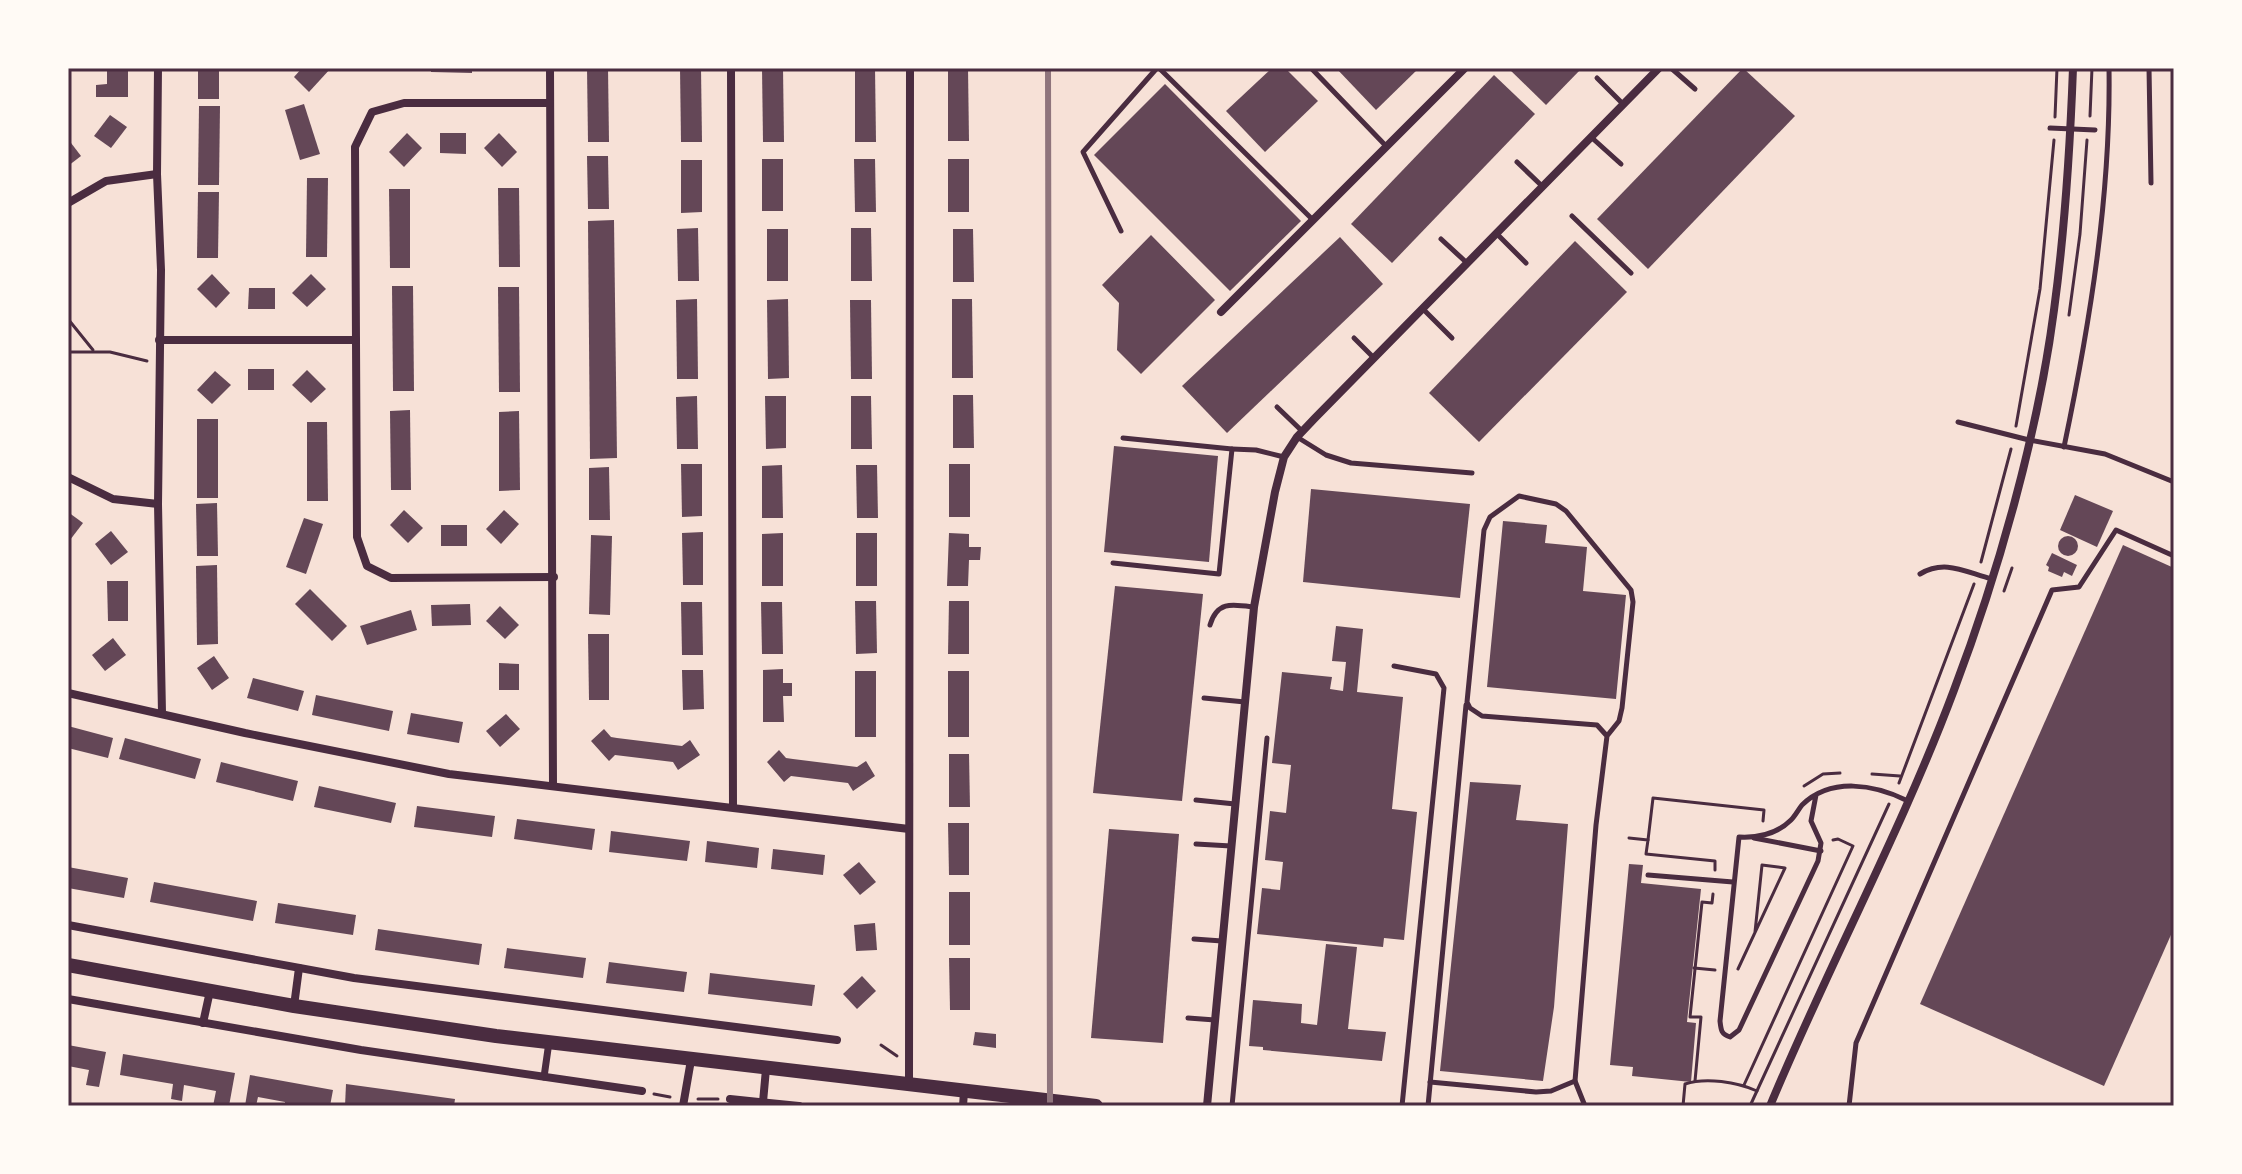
<svg xmlns="http://www.w3.org/2000/svg" width="2242" height="1174" font-family="'DM Sans',sans-serif">
<style>
.building{fill:#644757}
.lines{fill:none;stroke-linecap:round;stroke-linejoin:round}
.path{stroke:#4a2c40;stroke-width:3}
.service{stroke:#4a2c40;stroke-width:5}
.pedestrian{stroke:#4a2c40;stroke-width:7}
.minor{stroke:#4a2c40;stroke-width:8}
.secondary{stroke:#4a2c40;stroke-width:14}
.rail{stroke:#8f747c;stroke-width:6}
.neatline{fill:none;stroke:#4a2c40;stroke-width:3}
</style>
<rect width="100%" height="100%" fill="#f7e1d7"/>
<g class="building">
<path d="M107,68H128V97H96V85L107,84Z"/>
<rect x="198" y="68" width="21" height="31"/>
<path d="M302,68H331L309,92L294,77Z"/>
<path d="M431,68H472V73L431,72Z"/>
<path d="M587,68H608L609,142H588Z"/>
<path d="M680,68H701L702,142H681Z"/>
<path d="M762,68H783L784,142H763Z"/>
<path d="M855,68H875L876,142H855Z"/>
<path d="M948,68H968L969,141H948Z"/>
<path d="M1272,68H1285L1318,101L1265,152L1226,111Z"/>
<path d="M1336,68H1419L1376,110Z"/>
<path d="M1508,68H1582L1546,105Z"/>
<path d="M1743,68L1795,116L1648,269L1597,219Z"/>
<path d="M1494,75L1535,114L1392,263L1351,224Z"/>
<path d="M1165,84L1301,221L1230,291L1094,155Z"/>
<path d="M304,104L320,154L300,160L285,110Z"/>
<path d="M199,106H220L219,185H198Z"/>
<path d="M110,115L127,127L111,148L94,136Z"/>
<path d="M407,133L422,148L404,167L389,152Z"/>
<path d="M440,133H466V154L440,153Z"/>
<path d="M499,133L517,152L502,167L484,148Z"/>
<path d="M68,139L81,156L68,166Z"/>
<path d="M587,156H608L609,209H588Z"/>
<rect x="762" y="159" width="21" height="52"/>
<path d="M854,159H875L876,212H855Z"/>
<rect x="948" y="159" width="21" height="53"/>
<path d="M681,160H702V212L681,213Z"/>
<path d="M307,178H328L327,257H306Z"/>
<path d="M498,188H519L520,267H499Z"/>
<path d="M389,189H410V268H390Z"/>
<path d="M198,192H219L218,258H197Z"/>
<path d="M614,220L617,458L590,459L588,221Z"/>
<path d="M698,228L699,281H678L677,229Z"/>
<path d="M851,228H871L872,281H851Z"/>
<rect x="767" y="229" width="21" height="52"/>
<path d="M953,229H973L974,282H953Z"/>
<path d="M1151,235L1215,300L1141,374L1117,350L1119,303L1102,285Z"/>
<path d="M1340,237L1383,284L1227,433L1182,386Z"/>
<path d="M1575,241L1627,292L1479,442L1429,393Z"/>
<path d="M212,274L230,293L216,308L197,289Z"/>
<path d="M311,274L326,289L307,307L292,293Z"/>
<path d="M392,286H413L414,391H393Z"/>
<path d="M498,287H519L520,392H499Z"/>
<path d="M249,288H275V309H248Z"/>
<path d="M697,299L698,379H677L676,300Z"/>
<path d="M788,299L789,378L768,379L767,300Z"/>
<path d="M952,299H972L973,378H952Z"/>
<path d="M850,300H871L872,379H851Z"/>
<rect x="248" y="369" width="26" height="21"/>
<path d="M307,370L326,389L311,403L292,385Z"/>
<path d="M215,371L231,385L212,404L197,390Z"/>
<path d="M953,395H973L974,448H953Z"/>
<path d="M697,396L698,449H677L676,397Z"/>
<path d="M765,396H786V448L766,449Z"/>
<path d="M851,396H871L872,449H851Z"/>
<path d="M410,410L411,490H391L390,411Z"/>
<path d="M519,411L520,490L499,491V412Z"/>
<rect x="197" y="419" width="21" height="79"/>
<path d="M307,422H327L328,501H307Z"/>
<path d="M1114,446L1218,456L1209,562L1104,552Z"/>
<path d="M681,464H702V516L682,517Z"/>
<rect x="949" y="464" width="21" height="53"/>
<path d="M782,465L783,518H762V466Z"/>
<path d="M856,465H877L878,518H857Z"/>
<path d="M609,467L610,520H589V468Z"/>
<path d="M1311,489L1470,504L1460,598L1303,582Z"/>
<path d="M2075,495L2113,511L2097,547L2060,530Z"/>
<path d="M217,503L218,556H197L196,504Z"/>
<path d="M404,510L423,528L408,543L390,525Z"/>
<path d="M504,510L519,524L501,544L486,529Z"/>
<path d="M68,512L83,523L70,540L68,538Z"/>
<path d="M304,518L323,524L306,574L286,567Z"/>
<path d="M1503,521L1547,525L1545,543L1587,547L1583,591L1626,595L1616,699L1487,687Z"/>
<rect x="441" y="525" width="26" height="21"/>
<path d="M111,531L128,552L111,565L95,544Z"/>
<path d="M703,532V585H683L682,533Z"/>
<path d="M783,533V586H762V534Z"/>
<rect x="856" y="533" width="21" height="53"/>
<path d="M949,533L969,534V547H981L980,560H969L968,586H947Z"/>
<path d="M591,535L612,536L610,615L589,614Z"/>
<circle cx="2068" cy="546" r="10"/>
<path d="M2123,545L2174,568V928L2104,1086L1920,1004Z"/>
<path d="M2052,553L2077,565L2072,576L2064,572L2062,577L2048,571L2049,567L2046,565Z"/>
<path d="M217,565L218,644L197,645L196,566Z"/>
<path d="M107,581H128V621H108Z"/>
<path d="M1115,586L1203,594L1182,801L1093,793Z"/>
<path d="M310,589L347,626L332,641L295,604Z"/>
<path d="M855,601H876L877,653L856,654Z"/>
<path d="M949,601H969V654H948Z"/>
<path d="M681,602H702L703,655H682Z"/>
<path d="M761,602H782L783,654H762Z"/>
<path d="M470,604L471,625L432,626L431,605Z"/>
<path d="M500,606L519,625L505,639L486,621Z"/>
<path d="M411,610L417,630L367,645L360,626Z"/>
<path d="M1336,626L1363,629L1357,692L1403,697L1392,809L1417,812L1404,940L1384,938L1383,947L1257,934L1262,888L1280,890L1283,862L1265,860L1270,811L1286,813L1291,765L1272,763L1282,672L1332,677L1330,689L1343,691L1346,662L1332,661Z"/>
<path d="M588,634H609V700H589Z"/>
<path d="M113,638L126,655L105,671L92,655Z"/>
<path d="M214,656L229,678L212,690L197,668Z"/>
<path d="M499,663L519,664V690H499Z"/>
<path d="M783,669V683H792V696H783L784,722H763V670Z"/>
<path d="M682,670H703L704,709L683,710Z"/>
<rect x="855" y="671" width="21" height="66"/>
<rect x="948" y="671" width="21" height="66"/>
<path d="M253,678L304,691L298,711L247,698Z"/>
<path d="M316,695L393,711L389,731L312,715Z"/>
<path d="M411,713L463,722L459,743L407,734Z"/>
<path d="M506,714L520,729L500,747L486,731Z"/>
<path d="M68,726L113,738L108,758L68,748Z"/>
<path d="M604,729L611,737L617,738L682,746L690,740L700,755L678,770L673,762L615,755L609,761L591,741Z"/>
<path d="M125,738L201,759L195,779L119,759Z"/>
<path d="M779,750L786,758L793,759L857,767L866,761L875,776L853,791L848,783L791,776L784,782L767,762Z"/>
<path d="M949,754H969L970,807H949Z"/>
<path d="M221,762L298,781L293,801L216,782Z"/>
<path d="M1470,782L1521,785L1516,820L1568,824L1554,1007L1543,1081L1440,1071Z"/>
<path d="M319,786L396,803L391,823L314,807Z"/>
<path d="M417,806L495,816L492,837L414,827Z"/>
<path d="M517,819L595,829L592,850L514,839Z"/>
<path d="M948,823H969V875H949Z"/>
<path d="M1109,829L1179,834L1163,1043L1091,1038Z"/>
<path d="M611,831L690,841L687,861L609,852Z"/>
<path d="M707,841L759,848L757,868L705,862Z"/>
<path d="M773,849L825,855L823,875L771,869Z"/>
<path d="M859,862L876,882L860,895L843,875Z"/>
<path d="M1629,864L1643,865L1641,883L1701,889L1687,1022L1696,1023L1691,1082L1632,1076L1633,1067L1610,1065Z"/>
<path d="M68,867L128,878L124,898L68,888Z"/>
<path d="M154,882L257,901L253,921L150,902Z"/>
<rect x="949" y="892" width="21" height="53"/>
<path d="M278,903L356,915L353,935L275,923Z"/>
<path d="M875,923L877,950L856,951L854,925Z"/>
<path d="M378,929L482,944L479,965L375,950Z"/>
<path d="M1326,944L1357,947L1348,1029L1386,1032L1382,1061L1263,1050V1047L1249,1046L1253,1000L1302,1004L1301,1023L1317,1025Z"/>
<path d="M507,948L586,958L583,978L504,968Z"/>
<path d="M949,958H970V1010H950Z"/>
<path d="M609,962L687,972L684,992L606,983Z"/>
<path d="M710,973L815,985L812,1006L708,994Z"/>
<path d="M862,976L876,991L857,1009L843,994Z"/>
<path d="M975,1032L996,1034V1048L973,1045Z"/>
<path d="M68,1045L106,1052L99,1087L86,1085L89,1070L68,1066Z"/>
<path d="M123,1054L235,1073L229,1106H213L216,1091L184,1085L182,1101L171,1099L173,1084L120,1075Z"/>
<path d="M250,1075L333,1090L330,1106H285V1102L258,1097L256,1106H245Z"/>
<path d="M346,1084L455,1099L454,1106H345Z"/>
</g>
<g class="lines">
<g class="path">
<path d="M2090,116L2092,68"/>
<path d="M2055,117L2057,68"/>
<path d="M2069,315L2080,234L2087,140"/>
<path d="M68,319L93,350"/>
<path d="M68,352H110L147,361"/>
<path d="M2016,426L2040,289L2054,140"/>
<path d="M1981,562L2011,449"/>
<path d="M2004,591L2012,568"/>
<path d="M1872,774L1900,776"/>
<path d="M1899,783L1974,584"/>
<path d="M1804,786L1823,774L1840,773"/>
<path d="M1629,838L1648,840L1646,854L1715,861V870"/>
<path d="M1648,840L1653,798L1764,810L1763,821"/>
<path d="M1694,968L1715,970"/>
<path d="M1738,969L1785,868L1762,865L1755,932"/>
<path d="M881,1045L897,1056"/>
<path d="M1695,1081L1701,1017H1690L1702,902L1712,903L1713,894"/>
<path d="M1744,1085L1853,846L1838,839L1833,840"/>
<path d="M654,1094L670,1097"/>
<path d="M698,1099H718"/>
<path d="M1683,1106L1685,1084C1706,1077 1737,1082 1757,1091"/>
<path d="M1750,1106L1889,804"/>
</g>
<g class="service">
<path d="M1159,68L1313,220"/>
<path d="M1311,68L1386,146"/>
<path d="M1671,68L1695,89"/>
<path d="M2149,68L2151,183"/>
<path d="M1597,78L1623,104"/>
<path d="M2050,128L2095,130"/>
<path d="M1591,137L1621,164"/>
<path d="M1517,162L1542,186"/>
<path d="M1572,216L1631,273"/>
<path d="M1121,231L1083,152L1157,68"/>
<path d="M1497,234L1526,263"/>
<path d="M1441,239L1467,263"/>
<path d="M1423,309L1452,338"/>
<path d="M1354,338L1374,358"/>
<path d="M1277,407L1302,431"/>
<path d="M1958,422L2029,440L2105,454L2174,482"/>
<path d="M1297,437L1326,455L1351,463L1472,473"/>
<path d="M2064,447C2090,323 2111,194 2109,68"/>
<path d="M1232,449L1256,450L1284,457"/>
<path d="M1113,563L1219,574L1232,449L1123,438"/>
<path d="M1920,574C1945,559 1965,572 1992,579"/>
<path d="M1210,625C1217,601 1232,604 1253,607"/>
<path d="M1394,666L1436,674L1444,688L1402,1106"/>
<path d="M1204,698L1245,702"/>
<path d="M1816,795L1811,821L1821,843L1818,861L1739,1030L1730,1037C1721,1034 1721,1030 1720,1021L1739,837C1758,838 1777,834 1791,820C1795,816 1798,810 1802,805C1831,777 1874,784 1908,801"/>
<path d="M1196,800L1235,804"/>
<path d="M1754,838L1821,851"/>
<path d="M1196,844L1231,846"/>
<path d="M1648,875L1733,882"/>
<path d="M1194,939L1222,941"/>
<path d="M1188,1018L1215,1020"/>
<path d="M1430,1082L1536,1092L1551,1091L1575,1081"/>
<path d="M1232,1106L1267,738"/>
<path d="M1428,1106L1466,705"/>
<path d="M1585,1106L1575,1081L1596,825L1607,736L1619,721L1622,708L1633,602L1631,590L1566,511L1556,504L1519,496L1490,517L1484,530L1467,702L1470,708L1482,716L1597,725L1607,736"/>
<path d="M1849,1106L1856,1043L2052,590L2079,587L2116,530L2174,556"/>
</g>
<path class="pedestrian" d="M544,1077L549,1042"/>
<g class="minor">
<path d="M158,68L157,174L161,270L158,504L162,713"/>
<path d="M550,68L553,786"/>
<path d="M731,68L733,806"/>
<path d="M550,103H404L372,112L355,147L357,537L367,566L391,578L554,577"/>
<path d="M68,203L106,181L157,174"/>
<path d="M1221,312L1465,68"/>
<path d="M159,340H356"/>
<path d="M68,477L113,499L158,504"/>
<path d="M68,693L245,733L449,774L909,829"/>
<path d="M68,925L354,978L837,1040"/>
<path d="M68,999L361,1050L642,1091"/>
<path d="M294,1006L299,968"/>
<path d="M203,1023L210,991"/>
<path d="M909,1086L910,68"/>
<path d="M730,1099L799,1106"/>
<path d="M763,1102L766,1069"/>
<path d="M683,1106L691,1060"/>
<path d="M963,1106L964,1092"/>
<path d="M1207,1106L1254,607L1275,492L1284,457L1297,437L1315,418L1659,68"/>
<path d="M1770,1106C1828,966 1901,832 1954,690C1998,574 2038,433 2054,310C2065,229 2070,149 2073,68"/>
</g>
<path class="secondary" d="M68,965L294,1006L496,1036L1096,1106"/>
<path class="rail" d="M1048,68L1050,1106"/>
</g>
<rect width="2242" height="1174" fill="none" stroke="#fffaf5" stroke-width="140"/>
<rect x="70" y="70" width="2102" height="1034" class="neatline"/>
</svg>
